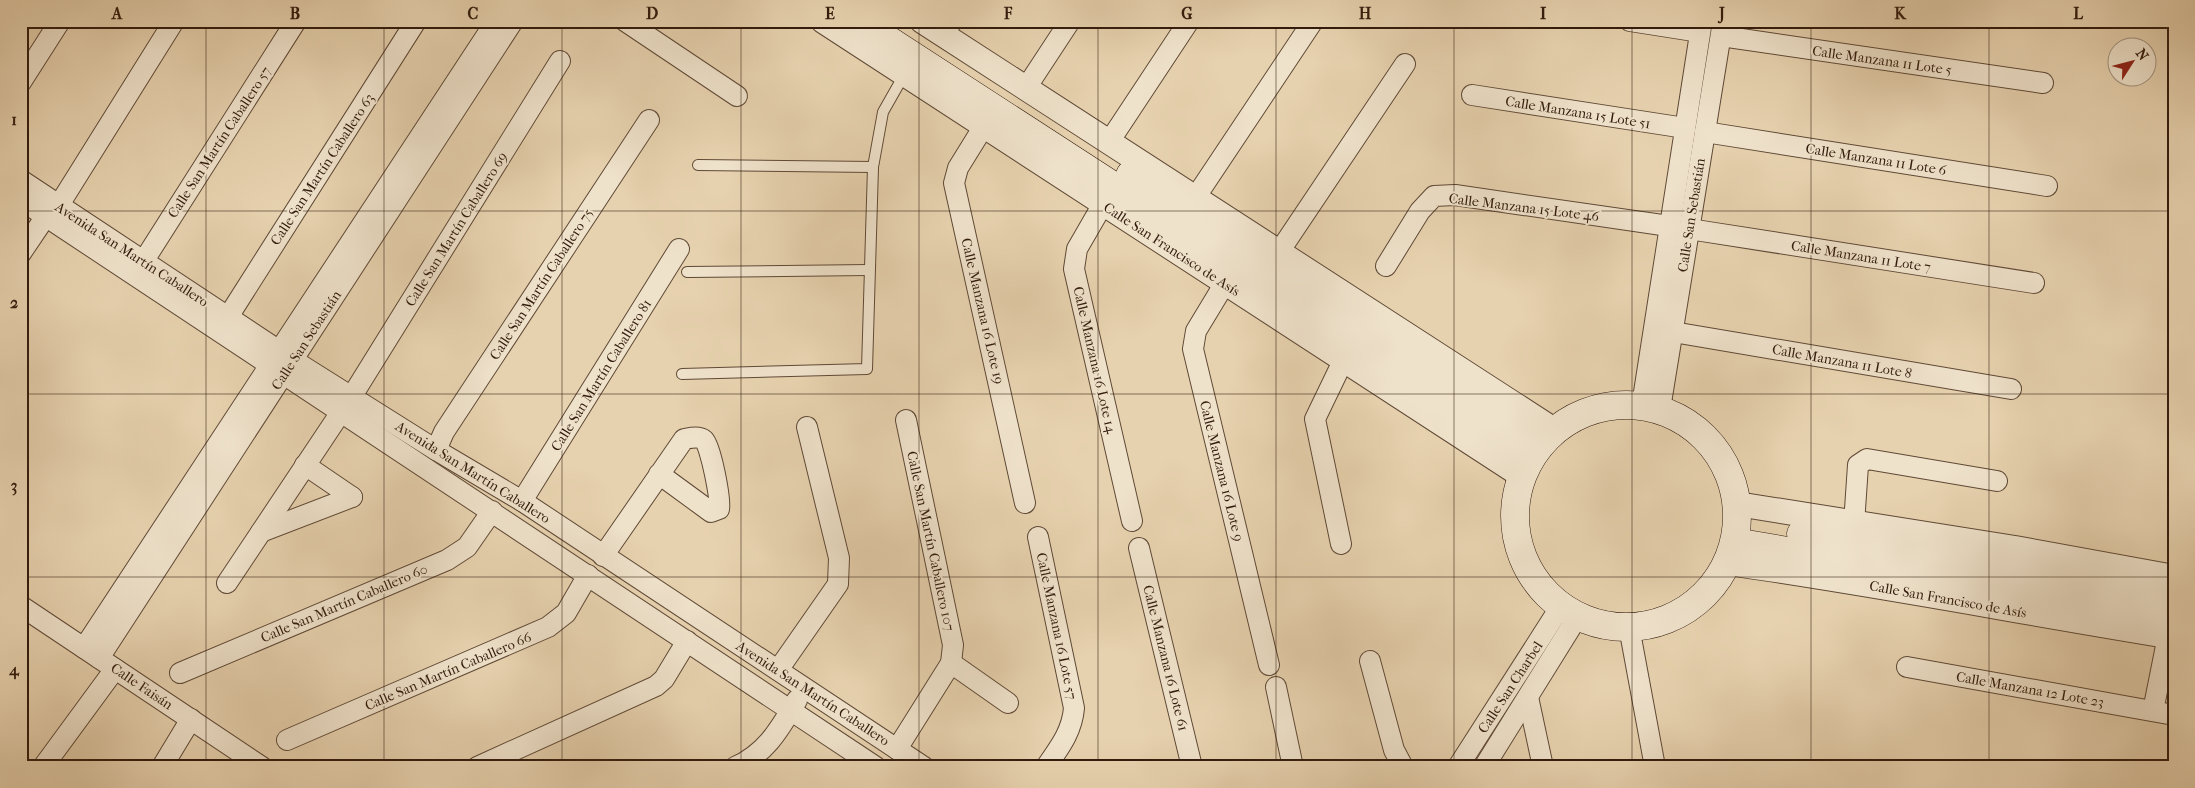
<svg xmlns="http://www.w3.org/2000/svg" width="2195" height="788" font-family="'IM FELL French Canon',serif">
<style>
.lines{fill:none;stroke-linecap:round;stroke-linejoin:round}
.service-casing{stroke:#5f4936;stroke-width:12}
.minor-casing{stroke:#5f4936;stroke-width:22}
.tertiary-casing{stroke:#5f4936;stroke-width:26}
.secondary-casing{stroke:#321b0d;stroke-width:29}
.service{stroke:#efe2cb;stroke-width:10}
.minor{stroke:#efe2cb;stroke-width:20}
.tertiary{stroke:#efe2cb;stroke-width:24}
.secondary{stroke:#efe2cb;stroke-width:28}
.grid{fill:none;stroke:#321b0d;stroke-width:1;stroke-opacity:0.55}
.labels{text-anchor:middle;stroke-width:4;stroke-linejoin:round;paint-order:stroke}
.street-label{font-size:14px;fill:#321b0d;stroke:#efe2cb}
.neatline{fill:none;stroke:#321b0d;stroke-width:2}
.grid-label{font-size:16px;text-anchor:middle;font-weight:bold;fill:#321b0d}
</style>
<rect width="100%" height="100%" fill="#e7d2af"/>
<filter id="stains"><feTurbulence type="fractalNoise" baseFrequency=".004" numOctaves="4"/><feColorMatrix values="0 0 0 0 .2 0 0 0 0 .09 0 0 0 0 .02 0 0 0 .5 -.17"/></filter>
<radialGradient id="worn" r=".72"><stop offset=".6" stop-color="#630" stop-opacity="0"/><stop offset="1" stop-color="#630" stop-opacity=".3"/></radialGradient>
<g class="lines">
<g class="service-casing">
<g id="service">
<path d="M698,165L873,167"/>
<path d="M687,272L869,270"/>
<path d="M682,374L867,369L873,167L883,112L904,75"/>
</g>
</g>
<g class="minor-casing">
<g id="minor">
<path d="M625,21L737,96"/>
<path d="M1630,21L1700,32"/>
<path d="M943,35L952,21"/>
<path d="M1721,36L2043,83"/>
<path d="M21,82L60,21"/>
<path d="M1026,88L1070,21"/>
<path d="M1472,95L1685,128"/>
<path d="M984,126L958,168L954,183L1025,503"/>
<path d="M1705,132L2047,186"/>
<path d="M1109,142L1189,21"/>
<path d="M21,180L293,360L436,450L522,501L924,767"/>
<path d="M1195,198L1313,21"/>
<path d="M21,200L876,767"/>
<path d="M1103,204L1077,249L1074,269L1132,521"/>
<path d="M59,205L174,21"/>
<path d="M1689,229L2034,283"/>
<path d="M1279,252L1405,64"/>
<path d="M21,253L46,216"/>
<path d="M143,262L296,21"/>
<path d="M1386,266L1420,211L1434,196L1455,195L1669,226"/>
<path d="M1225,283L1196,331L1193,349L1269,665"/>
<path d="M228,317L416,21"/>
<path d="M1673,332L2011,389"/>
<path d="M352,396L560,61"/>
<path d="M1642,405L1702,21"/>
<path d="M1660,409L1723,21"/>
<path d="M436,450L444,432L649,120"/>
<path d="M305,465L352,497"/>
<path d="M522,501L679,249"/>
<path d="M1854,524L1858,465L1867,459L1997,481"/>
<path d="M261,532L352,497"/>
<path d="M1038,537L1074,708C1072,732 1059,748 1046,767"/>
<path d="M1341,544L1315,419L1343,361"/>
<path d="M1139,548L1192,767"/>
<path d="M603,556L684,439C690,438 699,436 704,440C711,447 721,500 719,509L711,512L659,474"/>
<path d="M227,583L341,412"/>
<path d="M21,606L262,767"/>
<path d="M1629,627L1655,767"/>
<path d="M84,648L496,21"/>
<path d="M99,658L513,21"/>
<path d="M1370,661L1394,750L1403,767"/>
<path d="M951,663L1008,703"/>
<path d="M1907,667L2174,715"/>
<path d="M778,670L838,584L839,558L807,427"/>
<path d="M180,673L447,560L467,547L492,511"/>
<path d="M1276,687L1293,767"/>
<path d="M1528,697L1543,767"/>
<path d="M2153,711L2168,636"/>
<path d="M287,740L548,627L566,613L588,575"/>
<path d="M897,749L951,663L953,645L906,420"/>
<path d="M43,767L115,669"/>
<path d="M162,767L191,719"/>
<path d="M477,767L656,686L664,679L687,641"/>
<path d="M735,767C767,753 780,728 797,700"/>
<path d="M1458,767L1561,606"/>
<path d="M1484,767L1578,616"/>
</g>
</g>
<g class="tertiary-casing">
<g id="tertiary">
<path d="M823,21L1522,476"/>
<path d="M922,21L1554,430"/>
<path d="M1737,504L2015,548L2174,577"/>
<path d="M1728,563C1877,584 2025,613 2174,637"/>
</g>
</g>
<g class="secondary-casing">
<g id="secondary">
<path d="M859,21L1531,457"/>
<path d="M1130,175L1542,441"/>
<circle cx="1626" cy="516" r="111"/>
<path d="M1801,534L2174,596"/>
<path d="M1735,542L2174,617"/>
</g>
</g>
<use href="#service" class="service"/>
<use href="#minor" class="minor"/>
<use href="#tertiary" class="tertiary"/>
<use href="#secondary" class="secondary"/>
</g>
<path class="grid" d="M206,21V767M384,21V767M562,21V767M741,21V767M919,21V767M1098,21V767M1276,21V767M1454,21V767M1632,21V767M1811,21V767M1989,21V767M21,211H2174M21,394H2174M21,577H2174"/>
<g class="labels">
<g class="street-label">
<text transform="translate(1882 60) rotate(8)" y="5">Calle Manzana 11 Lote 5</text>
<text transform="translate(1578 112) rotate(9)" y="5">Calle Manzana 15 Lote 51</text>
<text transform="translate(219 142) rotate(-57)" y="5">Calle San Martín Caballero 57</text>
<text transform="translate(1876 159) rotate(9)" y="5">Calle Manzana 11 Lote 6</text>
<text transform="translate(322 169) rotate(-57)" y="5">Calle San Martín Caballero 63</text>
<text transform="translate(1524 207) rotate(7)" y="5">Calle Manzana 15 Lote 46</text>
<text transform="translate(1691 215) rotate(-81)" y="5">Calle San Sebastián</text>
<text transform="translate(456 229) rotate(-58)" y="5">Calle San Martín Caballero 69</text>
<text transform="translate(1172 249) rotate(33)" y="5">Calle San Francisco de Asís</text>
<text transform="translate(132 254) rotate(33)" y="5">Avenida San Martín Caballero</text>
<text transform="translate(1861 256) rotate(9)" y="5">Calle Manzana 11 Lote 7</text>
<text transform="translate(541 284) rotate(-57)" y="5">Calle San Martín Caballero 75</text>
<text transform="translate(983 311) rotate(77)" y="5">Calle Manzana 16 Lote 19</text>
<text transform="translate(306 340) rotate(-57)" y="5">Calle San Sebastián</text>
<text transform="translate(1095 360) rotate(77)" y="5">Calle Manzana 16 Lote 14</text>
<text transform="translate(1842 361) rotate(10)" y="5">Calle Manzana 11 Lote 8</text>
<text transform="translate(601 375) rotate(-58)" y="5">Calle San Martín Caballero 81</text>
<text transform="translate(1222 471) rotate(76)" y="5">Calle Manzana 16 Lote 9</text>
<text transform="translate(473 472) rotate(32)" y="5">Avenida San Martín Caballero</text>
<text transform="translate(931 541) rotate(78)" y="5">Calle San Martín Caballero 107</text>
<text transform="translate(1948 599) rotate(10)" y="5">Calle San Francisco de Asís</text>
<text transform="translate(344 603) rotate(-23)" y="5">Calle San Martín Caballero 60</text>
<text transform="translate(1057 626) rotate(78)" y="5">Calle Manzana 16 Lote 57</text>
<text transform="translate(1166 658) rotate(76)" y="5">Calle Manzana 16 Lote 61</text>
<text transform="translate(448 671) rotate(-23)" y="5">Calle San Martín Caballero 66</text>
<text transform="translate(142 686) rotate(34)" y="5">Calle Faisán</text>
<text transform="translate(1510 687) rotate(-57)" y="5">Calle San Charbel</text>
<text transform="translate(2030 689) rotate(10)" y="5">Calle Manzana 12 Lote 23</text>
<text transform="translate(813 693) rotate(33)" y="5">Avenida San Martín Caballero</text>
</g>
</g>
<rect width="2195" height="788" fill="none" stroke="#e7d2af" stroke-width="55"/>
<g transform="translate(2132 62) rotate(54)"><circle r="24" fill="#efe2cb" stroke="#a3927f"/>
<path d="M0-4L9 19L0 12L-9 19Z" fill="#8f2418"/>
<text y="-8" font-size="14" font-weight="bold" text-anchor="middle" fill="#321b0d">N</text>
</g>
<rect x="28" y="28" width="2140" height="732" class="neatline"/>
<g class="grid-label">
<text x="117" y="19">A</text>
<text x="295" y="19">B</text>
<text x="473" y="19">C</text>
<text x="652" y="19">D</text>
<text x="830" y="19">E</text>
<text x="1008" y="19">F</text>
<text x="1187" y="19">G</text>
<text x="1365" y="19">H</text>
<text x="1543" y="19">I</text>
<text x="1722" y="19">J</text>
<text x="1900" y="19">K</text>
<text x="2078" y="19">L</text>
<text x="14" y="125">1</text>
<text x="14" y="308">2</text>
<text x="14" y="491">3</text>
<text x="14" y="675">4</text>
</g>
<rect width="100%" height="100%" filter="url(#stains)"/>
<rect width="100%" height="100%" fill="url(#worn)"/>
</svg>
